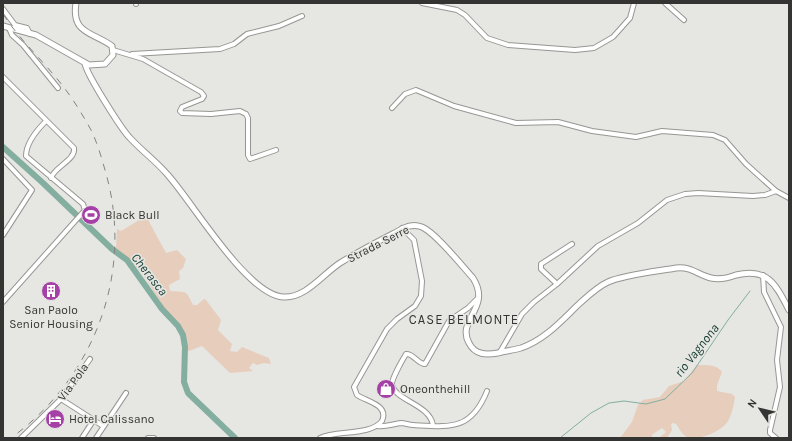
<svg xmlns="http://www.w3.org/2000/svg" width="792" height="441" font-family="Karla,sans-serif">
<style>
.green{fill:#e7cdbc}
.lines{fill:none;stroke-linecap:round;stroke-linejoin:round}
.stream{stroke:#83aea0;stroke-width:1}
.river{stroke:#83aea0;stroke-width:6}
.minor-casing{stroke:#969793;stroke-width:6}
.major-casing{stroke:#969793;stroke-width:7}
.minor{stroke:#fff;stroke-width:4}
.major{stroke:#fff;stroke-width:5}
.rail{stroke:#838380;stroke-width:1;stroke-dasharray:7 7;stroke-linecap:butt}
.labels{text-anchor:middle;stroke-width:3;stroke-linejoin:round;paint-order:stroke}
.poi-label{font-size:12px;fill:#343432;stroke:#e6e6e3;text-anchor:start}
.street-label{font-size:12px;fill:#343432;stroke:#e6e6e3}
.water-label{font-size:13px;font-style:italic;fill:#143b31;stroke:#e6e6e3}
.neighbourhood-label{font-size:13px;letter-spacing:1px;fill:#343432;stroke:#e6e6e3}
</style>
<rect width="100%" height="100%" fill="#e6e6e3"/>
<g class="green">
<path d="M146,216L166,253L177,250L186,259L183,268L179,271L180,279L169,285L170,291C187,292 186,290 193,305H197L204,299L206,300L221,320L218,330L232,344L230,351L237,352L242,347L269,358L271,364L264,363L257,365L253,363L249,368L253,371L230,373L202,346L189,351L186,348L184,335L178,323L167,312L141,272L116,249L117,229L121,231Z"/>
<path d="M697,365C705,365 717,364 722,372L717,385V391L732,394L735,397C734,404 732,414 728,421C722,431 700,441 687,437C681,434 680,429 676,424L673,423L671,424L672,430L667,438H659L666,432L662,428L653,434L651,438H620L632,422L638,405L643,400L660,397L669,386L684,381Z"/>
</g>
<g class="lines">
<path class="stream" d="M560,438L591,413L609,403L624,401L646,404L665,399L692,373L728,320L750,291"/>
<path class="river" d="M3,147L43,183L112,249L127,260L162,309L178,326L183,335L185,347L184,382L188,393L235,438"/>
<g class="minor-casing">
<g id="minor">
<path d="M136,3V4"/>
<path d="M422,3L457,10L465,15L487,38L508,45L575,50L594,48L613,37L630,18L634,3"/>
<path d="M665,3L684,20"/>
<path d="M3,9L15,25L27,28L30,34"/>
<path d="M9,28L12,35L23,45L58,88"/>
<path d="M113,50L143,59L201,92L204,96L202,99L182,107L180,111L182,113L211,114L240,111L246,114L248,118V155L250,159L276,150"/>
<path d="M132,54L220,49L234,44L247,34L279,26L302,16"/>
<path d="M3,77L74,148C76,160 54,167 51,178"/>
<path d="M392,108L405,94L416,90L454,106L516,123L558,122L592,131L636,137L662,131L713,135L725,140L746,164L776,191L789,198"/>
<path d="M3,159L32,190L3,235"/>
<path d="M763,275L764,292L781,327L777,360L780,387L770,430V433L776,438"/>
<path d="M557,284L541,269V264L572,244"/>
<path d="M3,302L85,210L83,204L26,156C26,143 38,129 46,121"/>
<path d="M500,352L522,314L534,302L557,284L598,246L638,223L667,200L685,194L698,193L753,196L765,195L776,191"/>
<path d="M61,399L103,426"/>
<path d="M433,425C429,404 396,401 392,385C391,380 403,359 406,354C413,353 418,364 425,364L449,321L468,308L478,298"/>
<path d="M377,426C386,427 393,424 401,423C405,423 409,425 413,425C450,427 471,431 487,391"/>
<path d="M21,438L61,399L90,359"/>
<path d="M82,438L93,421"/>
<path d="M96,438L126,393"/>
<path d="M148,438H154"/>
<path d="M320,438C337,430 370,436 382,421C389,405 368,402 357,395L354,387L387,329L397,319L415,306L421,296L422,281L414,240L402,228"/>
</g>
</g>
<g class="major-casing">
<g id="major">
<path d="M3,26L36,35L89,65L105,64L113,55L112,46C93,32 71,34 76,3"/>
<path d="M85,63C85,72 122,130 130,138C142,151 156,161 167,174C192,201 247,296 284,297C306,298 323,274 340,263C361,250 383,239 404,228C410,225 416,225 422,227C436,233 462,266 473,278C492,308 456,320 469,343C475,355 486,355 498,353C505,351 514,350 521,348C545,340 562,320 579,304C588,296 597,287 608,282C623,275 659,271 676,268C691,266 698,275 711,278C720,280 728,278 736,275C768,267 776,285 789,310"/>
</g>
</g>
<use href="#minor" class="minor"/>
<use href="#major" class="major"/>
<path class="rail" d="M3,14C17,36 36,54 53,74C68,91 80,110 91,130C97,142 101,156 105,170C135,271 95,377 11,438"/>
</g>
<defs>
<g id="stadium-disc" transform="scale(1)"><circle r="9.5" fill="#a440a6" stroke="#e6e6e3"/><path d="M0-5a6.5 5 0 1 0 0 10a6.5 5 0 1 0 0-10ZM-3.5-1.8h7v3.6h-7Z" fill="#fff"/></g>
<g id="building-disc" transform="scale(1)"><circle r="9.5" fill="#a440a6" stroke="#e6e6e3"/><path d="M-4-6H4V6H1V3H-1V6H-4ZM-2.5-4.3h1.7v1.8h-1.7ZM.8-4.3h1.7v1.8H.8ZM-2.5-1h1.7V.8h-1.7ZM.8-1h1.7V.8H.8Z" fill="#fff"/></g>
<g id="shop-disc" transform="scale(1)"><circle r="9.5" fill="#a440a6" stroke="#e6e6e3"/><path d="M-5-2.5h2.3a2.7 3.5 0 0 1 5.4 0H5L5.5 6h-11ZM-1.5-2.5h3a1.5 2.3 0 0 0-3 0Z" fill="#fff"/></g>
<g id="hotel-disc" transform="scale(1)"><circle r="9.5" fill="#a440a6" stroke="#e6e6e3"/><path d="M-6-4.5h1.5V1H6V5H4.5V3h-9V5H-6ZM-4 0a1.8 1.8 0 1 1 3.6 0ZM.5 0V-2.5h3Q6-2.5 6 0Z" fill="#fff"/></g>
</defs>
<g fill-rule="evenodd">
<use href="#stadium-disc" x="91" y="215"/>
<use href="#building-disc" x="51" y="291"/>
<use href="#shop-disc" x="386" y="389"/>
<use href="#hotel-disc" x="55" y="419"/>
</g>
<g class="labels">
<g class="poi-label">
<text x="105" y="219">Black Bull</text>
<text x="51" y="314" text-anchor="middle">San Paolo<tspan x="51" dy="14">Senior Housing</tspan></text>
<text x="400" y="393">Oneonthehill</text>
<text x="69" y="423">Hotel Calissano</text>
</g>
<g class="street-label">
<text transform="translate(378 244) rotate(-27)" y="4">Strada Serre</text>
<text transform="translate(73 382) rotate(-54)" y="4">Via Pola</text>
</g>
<g class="water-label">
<text transform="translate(150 274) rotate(52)" y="5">Cherasca</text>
<text transform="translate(696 350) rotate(-52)" y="5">rio Vagnona</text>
</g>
<g class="neighbourhood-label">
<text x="464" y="324">CASE BELMONTE</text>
</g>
</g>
<rect width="792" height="441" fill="none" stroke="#343432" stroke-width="8"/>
<g transform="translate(760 409) rotate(305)" stroke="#e6e6e3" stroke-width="3" paint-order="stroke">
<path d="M0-3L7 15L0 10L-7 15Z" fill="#343432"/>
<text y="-6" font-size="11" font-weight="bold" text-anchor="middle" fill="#343432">N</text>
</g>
</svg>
